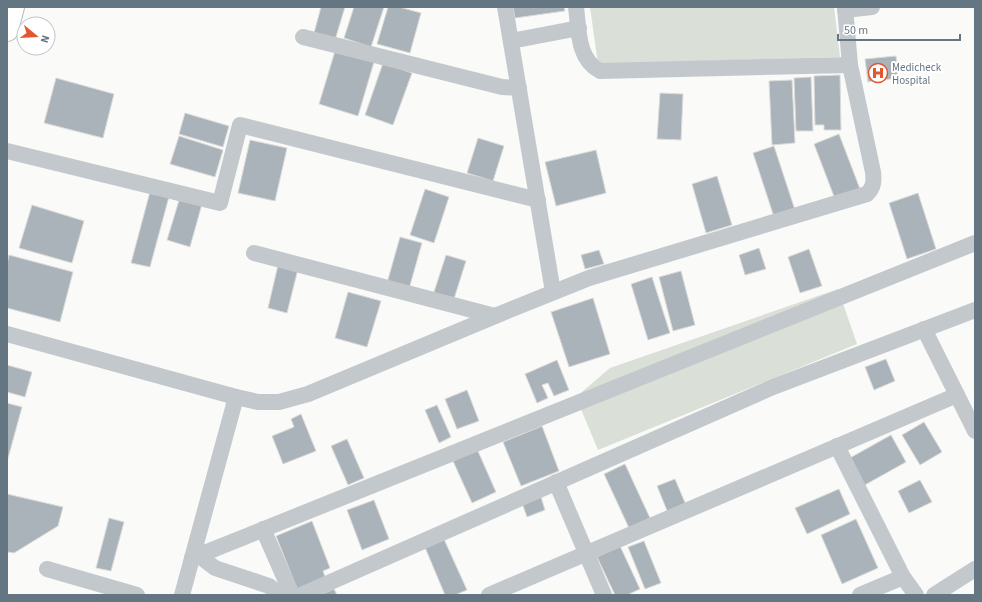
<svg xmlns="http://www.w3.org/2000/svg" width="982" height="602" font-family="'Source Sans 3',sans-serif">
<style>
.green{fill:#dadfd7}
.building{fill:#aab3b9;stroke:#dcdcda}
.lines{fill:none;stroke-linecap:round;stroke-linejoin:round}
.secondary-casing{stroke:#b3babf;stroke-width:24}
.street{stroke:#c3c8cc;stroke-width:16}
.secondary{stroke:#fff;stroke-width:22}
.labels{text-anchor:middle;stroke-width:4;stroke-linejoin:round;paint-order:stroke}
.poi-label{font-size:11px;fill:#657683;stroke:#fff;text-anchor:start}
</style>
<rect width="100%" height="100%" fill="#fafaf8"/>
<g class="green">
<path d="M590,7H834L840,57L598,64Z"/>
<path d="M838,289L857,344L598,450L576,397L610,368Z"/>
</g>
<g class="building">
<path d="M321,7H345L335,40L314,33Z"/>
<path d="M354,7H384L371,47L344,38Z"/>
<path d="M388,7H399L421,13L410,53L377,44Z"/>
<path d="M513,7H564L565,11L515,18Z"/>
<path d="M335,51L374,62L358,116L319,104Z"/>
<path d="M896,56L898,78L868,82L865,59Z"/>
<path d="M383,63L412,73L393,125L365,115Z"/>
<path d="M840,75L841,130H824V125H815L814,76Z"/>
<path d="M811,77L813,131H796L794,78Z"/>
<path d="M56,78L114,94L103,138L44,123Z"/>
<path d="M792,80L795,143L772,145L769,81Z"/>
<path d="M660,93L683,94L681,140L657,139Z"/>
<path d="M185,113L229,126L223,147L179,134Z"/>
<path d="M839,134L860,189L835,199L814,144Z"/>
<path d="M179,136L223,150L215,177L170,164Z"/>
<path d="M478,138L504,146L493,181L467,173Z"/>
<path d="M250,140L287,148L275,201L238,193Z"/>
<path d="M774,146L795,210L774,217L753,153Z"/>
<path d="M596,150L606,193L556,206L545,162Z"/>
<path d="M717,176L732,225L706,233L692,184Z"/>
<path d="M151,188L170,193L150,267L131,263Z"/>
<path d="M425,189L449,197L434,243L410,235Z"/>
<path d="M918,193L936,249L907,259L889,203Z"/>
<path d="M180,197L202,204L190,247L167,240Z"/>
<path d="M32,205L84,221L72,263L19,248Z"/>
<path d="M400,237L422,243L409,289L387,283Z"/>
<path d="M759,248L766,269L745,275L739,255Z"/>
<path d="M809,249L822,286L800,293L788,257Z"/>
<path d="M599,250L604,264L585,269L581,255Z"/>
<path d="M9,255L73,272L60,322L7,308V264Z"/>
<path d="M446,255L466,261L453,302L433,295Z"/>
<path d="M278,265L298,269L287,313L268,308Z"/>
<path d="M681,271L695,325L673,331L659,277Z"/>
<path d="M652,277L670,333L648,340L631,284Z"/>
<path d="M348,292L381,301L367,347L335,338Z"/>
<path d="M593,298L610,354L569,367L551,312Z"/>
<path d="M886,359L895,381L874,390L865,367Z"/>
<path d="M557,360L569,390L554,396L548,383L542,385L548,398L537,403L525,374Z"/>
<path d="M7,365L32,372L25,397L7,392Z"/>
<path d="M467,390L479,421L457,429L445,399Z"/>
<path d="M7,403L22,407L7,462Z"/>
<path d="M437,405L451,437L439,443L425,410Z"/>
<path d="M301,414L316,451L283,464L272,436L294,427L291,419Z"/>
<path d="M924,422L942,452L920,465L902,435Z"/>
<path d="M542,426L559,471L521,486L503,442Z"/>
<path d="M891,435L906,462L863,486L848,459Z"/>
<path d="M347,439L364,478L348,485L331,446Z"/>
<path d="M477,449L496,492L472,503L453,461Z"/>
<path d="M625,464L650,518L629,528L604,474Z"/>
<path d="M675,479L686,505L668,513L657,486Z"/>
<path d="M920,480L932,502L909,513L898,491Z"/>
<path d="M839,489L850,514L807,534L795,508Z"/>
<path d="M7,494L63,507L58,526L14,553L7,552Z"/>
<path d="M541,497L545,510L527,517L522,503Z"/>
<path d="M374,500L389,539L362,550L347,510Z"/>
<path d="M109,518L124,522L111,571L96,568Z"/>
<path d="M856,519L878,568L842,584L821,535Z"/>
<path d="M312,521L330,568L323,571L326,579L298,591L276,536Z"/>
<path d="M443,537L467,590L455,595H445L424,545Z"/>
<path d="M644,541L661,583L645,589L628,547Z"/>
<path d="M620,546L640,589L627,595H615L597,557Z"/>
<path d="M334,589L337,595H320Z"/>
</g>
<g class="lines">
<g class="secondary-casing">
<path id="secondary" d="M7,30L13,7"/>
</g>
<g class="street">
<path d="M505,7L553,292"/>
<path d="M576,7C579,30 577,59 600,71L850,65"/>
<path d="M845,10L872,7"/>
<path d="M303,37L502,87L519,88"/>
<path d="M511,41L579,28"/>
<path d="M7,151L220,203L240,125L538,200"/>
<path d="M254,253L495,316"/>
<path d="M924,329L975,431"/>
<path d="M7,334L236,397L258,402H279L308,394L495,316L589,278L867,194C874,187 874,181 873,172L850,65L845,7"/>
<path d="M837,446L903,577L916,595"/>
<path d="M556,482L604,595"/>
<path d="M263,529L292,595"/>
<path d="M198,555L215,568L269,586L280,595"/>
<path d="M192,558L975,243"/>
<path d="M47,569L137,595"/>
<path d="M182,595L236,397"/>
<path d="M301,595L773,387L975,310"/>
<path d="M489,595L957,395"/>
<path d="M860,595L903,577"/>
<path d="M934,595L975,569"/>
</g>
<use href="#secondary" class="secondary"/>
</g>
<defs>
<g id="hospital-ring" transform="scale(1)"><circle r="9.5" fill="#fff" stroke="#e4572e" stroke-width="1.5"/><path d="M-5-5h3v3.5h4V-5h3V5h-3V1.5h-4V5h-3Z" fill="#e4572e"/></g>
</defs>
<g fill-rule="evenodd">
<use href="#hospital-ring" x="878" y="73"/>
</g>
<g class="labels">
<g class="poi-label">
<text x="892" y="71">Medicheck<tspan x="892" dy="13">Hospital</tspan></text>
</g>
</g>
<rect width="982" height="602" fill="none" stroke="#657683" stroke-width="16"/>
<g transform="translate(36 36) rotate(108)"><circle r="19" fill="#ffffff" stroke="#c1c8cd"/>
<path d="M0-3L7 15L0 10L-7 15Z" fill="#e4572e"/>
<text y="-6" font-size="11" font-weight="bold" text-anchor="middle" fill="#657683">N</text>
</g>
<path d="M838 34v6h122v-6" fill="none" stroke="#657683" stroke-width="2"/>
<text x="844" y="34" font-size="12" fill="#657683" stroke="#ffffff" stroke-width="3" paint-order="stroke">50 m</text>
</svg>
